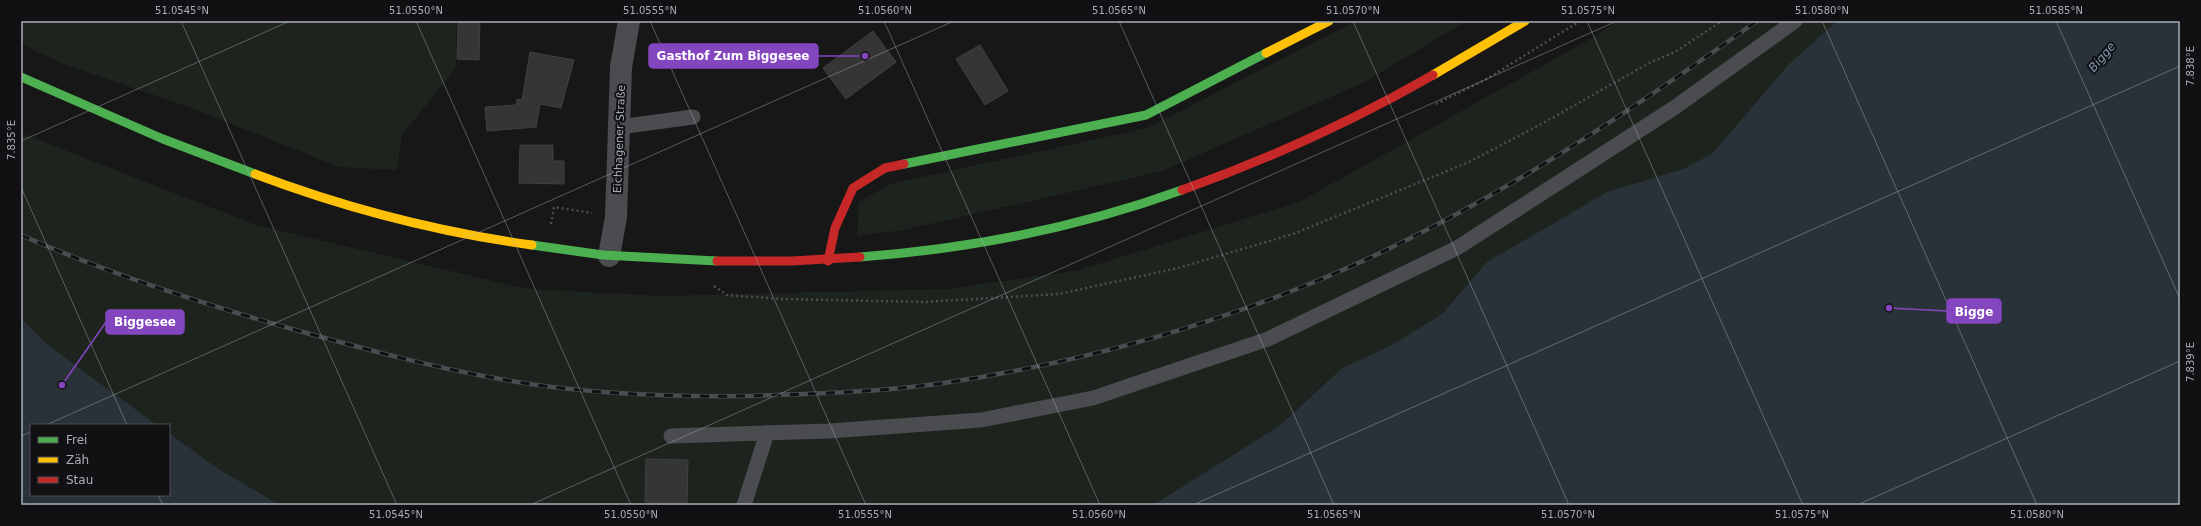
<svg xmlns="http://www.w3.org/2000/svg" width="2201" height="526" font-family="'DejaVu Sans',sans-serif">
<style>
.green{fill:#1d241e}
.water{fill:#2a3239}
.building{fill:#353536;stroke:#3f4043}
.lines{fill:none;stroke-linecap:round;stroke-linejoin:round}
.path{stroke:#4d4e52;stroke-width:2.5;stroke-dasharray:2 3;stroke-linecap:butt}
.lane{stroke:#4b4c50;stroke-width:15}
.street{stroke:#4b4c50;stroke-width:22}
.fast{stroke:#4caf50;stroke-width:9}
.slow{stroke:#ffc107;stroke-width:9}
.jam{stroke:#c62828;stroke-width:9}
.rail-casing{stroke:#4b4c4f;stroke-width:4.5}
.rail{stroke:#111113;stroke-width:3;stroke-dasharray:9;stroke-linecap:butt}
.ticks{fill:none;stroke:#a8adb8;stroke-width:1;stroke-opacity:0.45}
.labels{text-anchor:middle;stroke-width:4;stroke-linejoin:round;paint-order:stroke}
.street-label{font-size:11px;fill:#a8adb8;stroke:#111113}
.water-label{font-size:12px;font-style:italic;fill:#7f9bb3;stroke:#111113}
.leader{fill:none;stroke:#8446be;stroke-width:1.5}
.callout-dot{fill:#8446be;stroke:#111113;stroke-width:1.5}
.callout{fill:#8446be;stroke:#8446be;stroke-width:1.5}
.callout-label{font-size:12px;text-anchor:middle;font-weight:bold;fill:#fff}
.neatline{fill:none;stroke:#a8adb8;stroke-width:1.5}
.ticks-label{font-size:10px;text-anchor:middle;fill:#a8adb8}
</style>
<rect width="100%" height="100%" fill="#171717"/>
<g class="green">
<path d="M21,21H456V68L402,135L397,170L339,167L192,108L63,64L21,44Z"/>
<path d="M1356,21H1467L1363,83L1162,171L904,230L857,236L859,202L890,184L1147,128Z"/>
<path d="M1617,21H1837L1789,64L1713,154L1683,169L1607,192L1487,262L1442,314L1390,346L1342,368L1279,426L1153,505H280L217,468L169,433V425H157L48,345L21,318V133L256,225L527,289L663,296L948,289L1079,270L1299,202L1594,37Z"/>
</g>
<g class="water">
<path d="M1837,21H2180V505H1153L1279,426L1342,368L1390,346L1442,314L1487,262L1607,192L1683,169L1712,154L1789,64Z"/>
<path d="M21,318L48,345L157,425H31V495H169V433L217,468L280,505H21Z"/>
</g>
<g class="building">
<path d="M458,21H480L479,60L457,59Z"/>
<path d="M873,31L896,62L846,99L823,68Z"/>
<path d="M980,45L1008,91L985,105L956,59Z"/>
<path d="M530,52L574,60L561,108L540,104L536,127L487,131L485,107L516,105L517,99L522,100Z"/>
<path d="M520,145H553V161H564V184L519,183Z"/>
<path d="M646,459L688,460L687,503L645,502Z"/>
</g>
<g class="lines">
<g class="path">
<path d="M1436,104L1485,80L1580,21"/>
<path d="M551,224L554,207L592,213"/>
<path d="M714,286L727,295L782,299L924,302L1059,294L1178,268L1293,234L1469,162L1545,122L1649,63L1675,52L1722,21"/>
</g>
<g class="lane">
<path d="M619,127L693,117"/>
<path d="M671,436L829,431L981,420L1093,398L1268,339L1457,248L1674,108L1795,21"/>
<path d="M744,505L767,433"/>
</g>
<path class="street" d="M609,256L616,217L621,67L629,21"/>
<g class="fast">
<path d="M21,77L163,139L255,174"/>
<path d="M904,164L1146,115L1266,53"/>
<path d="M532,245L603,255L717,261"/>
<path d="M860,257C968,249 1080,227 1182,190"/>
</g>
<g class="slow">
<path d="M1266,53L1329,21"/>
<path d="M1433,75L1525,21"/>
<path d="M255,174C345,208 437,232 532,245"/>
</g>
<g class="jam">
<path d="M1182,190C1269,159 1353,121 1433,75"/>
<path d="M717,261H792L860,257"/>
<path d="M828,261L835,228L853,188L885,168L904,164"/>
</g>
<g class="rail-casing">
<path id="rail" d="M21,235C109,274 200,303 292,329C361,348 430,367 500,379C581,394 667,397 749,396C814,394 880,392 944,383C1066,365 1187,333 1302,287C1466,222 1614,123 1757,21"/>
</g>
<use href="#rail" class="rail"/>
</g>
<path class="ticks" d="M181,21L397,505M416,21L631,505M650,21L866,505M884,21L1100,505M1119,21L1334,505M1353,21L1569,505M1587,21L1803,505M1822,21L2037,505M2056,21L2180,299M21,141L290,21M21,187L127,425M46,425L954,21M21,436L31,432M158,495L163,505M530,505L1617,21M1193,505L2180,66M1857,505L2180,361"/>
<g class="labels">
<g class="street-label">
<text transform="translate(619 139) rotate(-88)" y="4">Eichhagener Straße</text>
</g>
<g class="water-label">
<text transform="translate(2102 57) rotate(-50)" y="4">Bigge</text>
</g>
</g>
<path class="leader" d="M865 56L818 56M1889 308L1947 311M62 385L106 322"/>
<g class="callout-dot">
<circle cx="865" cy="56" r="4"/>
<circle cx="1889" cy="308" r="4"/>
<circle cx="62" cy="385" r="4"/>
</g>
<g class="callout">
<rect x="649" y="44" width="169" height="24" rx="4"/>
<rect x="1947" y="299" width="54" height="24" rx="4"/>
<rect x="106" y="310" width="78" height="24" rx="4"/>
</g>
<g class="callout-label">
<text x="733" y="60">Gasthof Zum Biggesee</text>
<text x="1974" y="316">Bigge</text>
<text x="145" y="326">Biggesee</text>
</g>
<rect width="2201" height="526" fill="none" stroke="#111113" stroke-width="44"/>
<rect x="30" y="424" width="140" height="72" fill="#111113" stroke="#4d4f55"/>
<rect x="38" y="437" width="20" height="6" fill="#4caf50" stroke="#4d4f55"/>
<text x="66" y="444" font-size="12" fill="#a8adb8">Frei</text>
<rect x="38" y="457" width="20" height="6" fill="#ffc107" stroke="#4d4f55"/>
<text x="66" y="464" font-size="12" fill="#a8adb8">Zäh</text>
<rect x="38" y="477" width="20" height="6" fill="#c62828" stroke="#4d4f55"/>
<text x="66" y="484" font-size="12" fill="#a8adb8">Stau</text>
<rect x="22" y="22" width="2157" height="482" class="neatline"/>
<g class="ticks-label">
<text x="182" y="14">51.0545°N</text>
<text x="416" y="14">51.0550°N</text>
<text x="650" y="14">51.0555°N</text>
<text x="885" y="14">51.0560°N</text>
<text x="1119" y="14">51.0565°N</text>
<text x="1353" y="14">51.0570°N</text>
<text x="1588" y="14">51.0575°N</text>
<text x="1822" y="14">51.0580°N</text>
<text x="2056" y="14">51.0585°N</text>
<text transform="translate(2190 66) rotate(-90)" y="4">7.838°E</text>
<text transform="translate(11 140) rotate(-90)" y="4">7.835°E</text>
<text transform="translate(2190 362) rotate(-90)" y="4">7.839°E</text>
<text x="396" y="518">51.0545°N</text>
<text x="631" y="518">51.0550°N</text>
<text x="865" y="518">51.0555°N</text>
<text x="1099" y="518">51.0560°N</text>
<text x="1334" y="518">51.0565°N</text>
<text x="1568" y="518">51.0570°N</text>
<text x="1802" y="518">51.0575°N</text>
<text x="2037" y="518">51.0580°N</text>
</g>
</svg>
